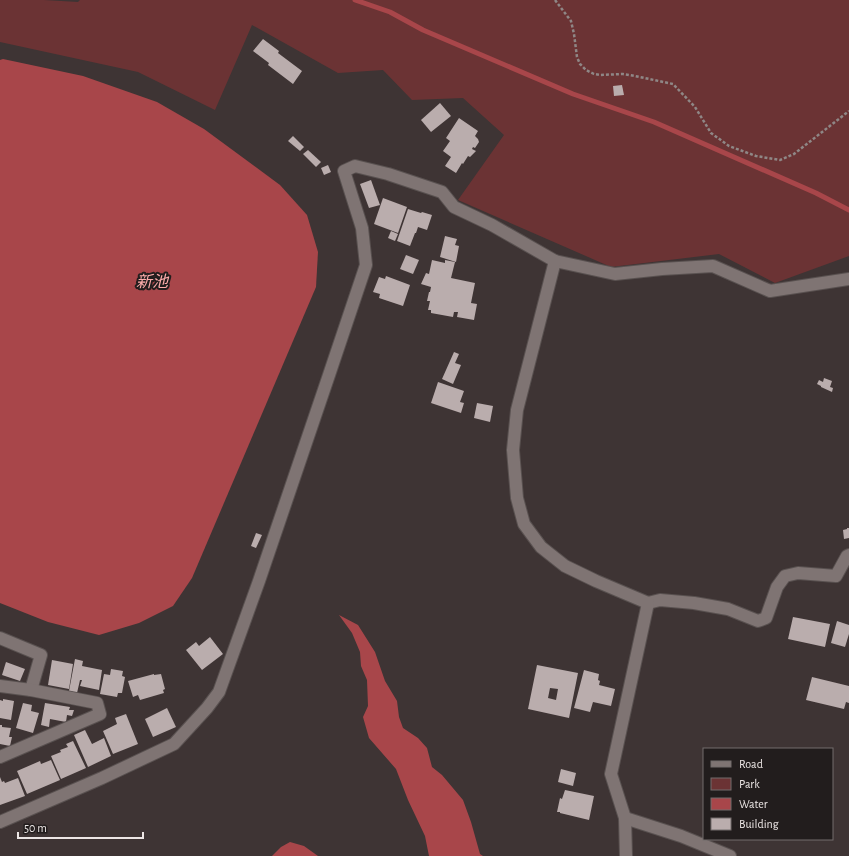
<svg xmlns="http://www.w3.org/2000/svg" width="849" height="856" font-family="'Alegreya Sans','Noto Sans JP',sans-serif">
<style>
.green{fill:#6b3334}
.water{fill:#a8464a}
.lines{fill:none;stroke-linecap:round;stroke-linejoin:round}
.stream{stroke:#a8464a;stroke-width:5}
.building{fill:#baadad;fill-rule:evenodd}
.minor-casing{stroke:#595150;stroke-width:14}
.path{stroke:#8f8786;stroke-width:2.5;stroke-dasharray:3 2;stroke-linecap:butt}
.minor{stroke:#7f7473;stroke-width:12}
.labels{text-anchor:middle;stroke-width:4;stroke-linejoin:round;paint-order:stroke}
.water-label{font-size:16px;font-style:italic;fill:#fdacab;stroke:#221d1d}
</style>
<rect width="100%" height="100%" fill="#3e3434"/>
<path class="green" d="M0,0H44L78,2L80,0H849V256L775,283L719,254L611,267L458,200L504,135L463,98L412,100L383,70L338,73L252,25L215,110L138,72L0,42Z"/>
<g class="water">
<path d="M3,59L83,76L157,102L204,129L280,185L307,215L318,252L316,287L192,578L173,606L139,623L99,635L48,622L0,603V60Z"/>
<path d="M339,615L358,625L375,652L385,681L397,701L399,717L403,728L418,738L427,748L432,767L442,775L463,800L471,822L480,854L483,856H429L425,836L408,800L396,769L369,738L363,717L368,706L367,680L361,666L360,652L352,633Z"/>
<path d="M290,842L304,846L318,856H272L281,847Z"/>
</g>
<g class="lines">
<path class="stream" d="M355,0L390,12L423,30L573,94L654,122L816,193L849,210"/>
</g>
<g class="building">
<path d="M263,39L279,51L278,53L302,71L293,84L268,65L269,63L253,51Z"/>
<path d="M622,85L624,95L614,96L613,86Z"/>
<path d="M440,103L451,116L431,132L421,120Z"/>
<path d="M459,118L478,131L475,136L478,139L479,142L475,148L473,147L472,149L476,151L470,157L468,156L463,164L462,163L456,173L445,166L451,157L443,151L450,141L446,138Z"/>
<path d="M293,136L304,147L300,151L288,141Z"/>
<path d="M308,150L321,162L316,167L303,154Z"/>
<path d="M328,165L331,172L324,175L321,168Z"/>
<path d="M371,180L380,205L369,208L360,184Z"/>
<path d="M383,198L407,207L398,233L374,224Z"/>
<path d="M408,209L421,213L422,212L432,215L427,230L418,227L416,233H415L410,246L397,241Z"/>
<path d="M391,231L398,234L395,241L388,238Z"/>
<path d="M445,236L457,239L455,245L459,246L456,262L440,257Z"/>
<path d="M406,255L419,260L413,274L400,269Z"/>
<path d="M432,260L445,263V260L455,262L451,278L475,283L471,303L477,304L474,320L457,317L458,312H454L453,317L431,313V310H428L430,301H427L429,292H430L431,287L421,284L426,273L429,274Z"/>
<path d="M386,276L410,285L403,306L379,298L380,294L373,292L379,277L385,279Z"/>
<path d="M454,352L459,354L455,363L461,365L453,384L442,379Z"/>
<path d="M824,378L832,381L830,387L833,388L832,392L821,387V386L817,384L819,380L823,382Z"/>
<path d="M438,382L464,391L460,402L464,403L461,413L431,403Z"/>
<path d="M477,403L493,406L490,422L474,418Z"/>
<path d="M847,528H849V538L844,539L843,530L847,529Z"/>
<path d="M256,533L262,535L256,548L251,546Z"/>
<path d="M793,617L830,624L825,647L788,639Z"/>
<path d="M837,621L849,625V634L845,647L831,643Z"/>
<path d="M210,637L223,654L202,670L186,650L196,642L199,646Z"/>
<path d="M75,659L83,661L82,666L102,670L99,690L80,686L82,680H80L77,693L69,691Z"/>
<path d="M52,660L73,664L69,689L48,685Z"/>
<path d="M6,662L25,669L20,681L2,675Z"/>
<path d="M537,665L578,673L569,718L528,709ZM550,688L558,689L556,700L548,698Z"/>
<path d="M111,669L123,671L122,676L125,677L122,693H118L117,697L100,694L104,674L110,675Z"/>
<path d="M584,670L599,674L598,680L600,681L599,685L615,689L611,706L593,702L590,712L574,708Z"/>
<path d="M154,674V675L161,674L165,689L163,690L164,693L140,700L138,695L133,697L128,681Z"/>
<path d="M812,677L849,686V703L846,702L844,709L806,700Z"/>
<path d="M3,699L14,701L11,720L0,718V700L3,701Z"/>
<path d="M23,703L32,705L31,711L39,713L33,733L16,728Z"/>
<path d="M45,703L70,707L69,710H74L72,716L67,715L66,722L50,719L49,727L41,725Z"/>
<path d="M167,708L176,727L153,737L145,719Z"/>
<path d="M126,714L138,744L113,754L103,731L117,724L115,718Z"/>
<path d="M0,725H2V727L11,728L9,737H12L10,746L0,744Z"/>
<path d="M85,730L92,744L104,738L111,756L88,767L74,735Z"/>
<path d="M73,741L86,768L61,779L51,756L61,752L60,750L68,747L66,744Z"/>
<path d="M51,760L60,780L27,794L17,771L40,761L41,764Z"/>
<path d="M561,769L576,773L573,786L558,782Z"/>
<path d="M0,777L2,782L4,781L5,783L18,778L25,796L0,805Z"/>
<path d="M565,790L594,796L589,820L560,813V812H557L560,798L562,799Z"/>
</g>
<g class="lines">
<g class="minor-casing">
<g id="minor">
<path d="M555,261L615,274L662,269L713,266L770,291L849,279"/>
<path d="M648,603L660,600L694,603L728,609L758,621L766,618L777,587L785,576L798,573L836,576L847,556L849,555"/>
<path d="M0,638L41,655L31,690"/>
<path d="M0,686L31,690L97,703L100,714L0,757"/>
<path d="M625,818L681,836L730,856"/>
<path d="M0,822L102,778L174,744L207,708L219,692L259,581L329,375L366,265L362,228L344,171L355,166L388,174L442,192L454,207L492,225L555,261L517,410L513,450L517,498L524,524L541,547L565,566L596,581L648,603L611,774L625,818L626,856"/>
</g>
</g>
<path class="path" d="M555,0L571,21L574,34L577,57L580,64L586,70L594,74L600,75L623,74L635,76L673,84L695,107L711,133L729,146L756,156L780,160L794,154L849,111"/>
<use href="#minor" class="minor"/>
</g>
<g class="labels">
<g class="water-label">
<text x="152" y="287">新池</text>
</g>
</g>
<rect x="703" y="748" width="130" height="92" fill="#221d1d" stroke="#736d6d"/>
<rect x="711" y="761" width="20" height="6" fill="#7f7473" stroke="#736d6d"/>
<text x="739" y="768" font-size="12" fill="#ece6e5">Road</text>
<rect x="711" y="778" width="20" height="12" fill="#6b3334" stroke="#736d6d"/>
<text x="739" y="788" font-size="12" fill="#ece6e5">Park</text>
<rect x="711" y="798" width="20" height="12" fill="#a8464a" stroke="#736d6d"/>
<text x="739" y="808" font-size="12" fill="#ece6e5">Water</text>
<rect x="711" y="818" width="20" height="12" fill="#baadad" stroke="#736d6d"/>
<text x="739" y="828" font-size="12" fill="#ece6e5">Building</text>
<path d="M18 832v6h125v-6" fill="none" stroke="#ece6e5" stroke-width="2"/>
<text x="24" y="832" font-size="12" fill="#ece6e5" stroke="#221d1d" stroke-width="3" paint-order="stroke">50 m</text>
</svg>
